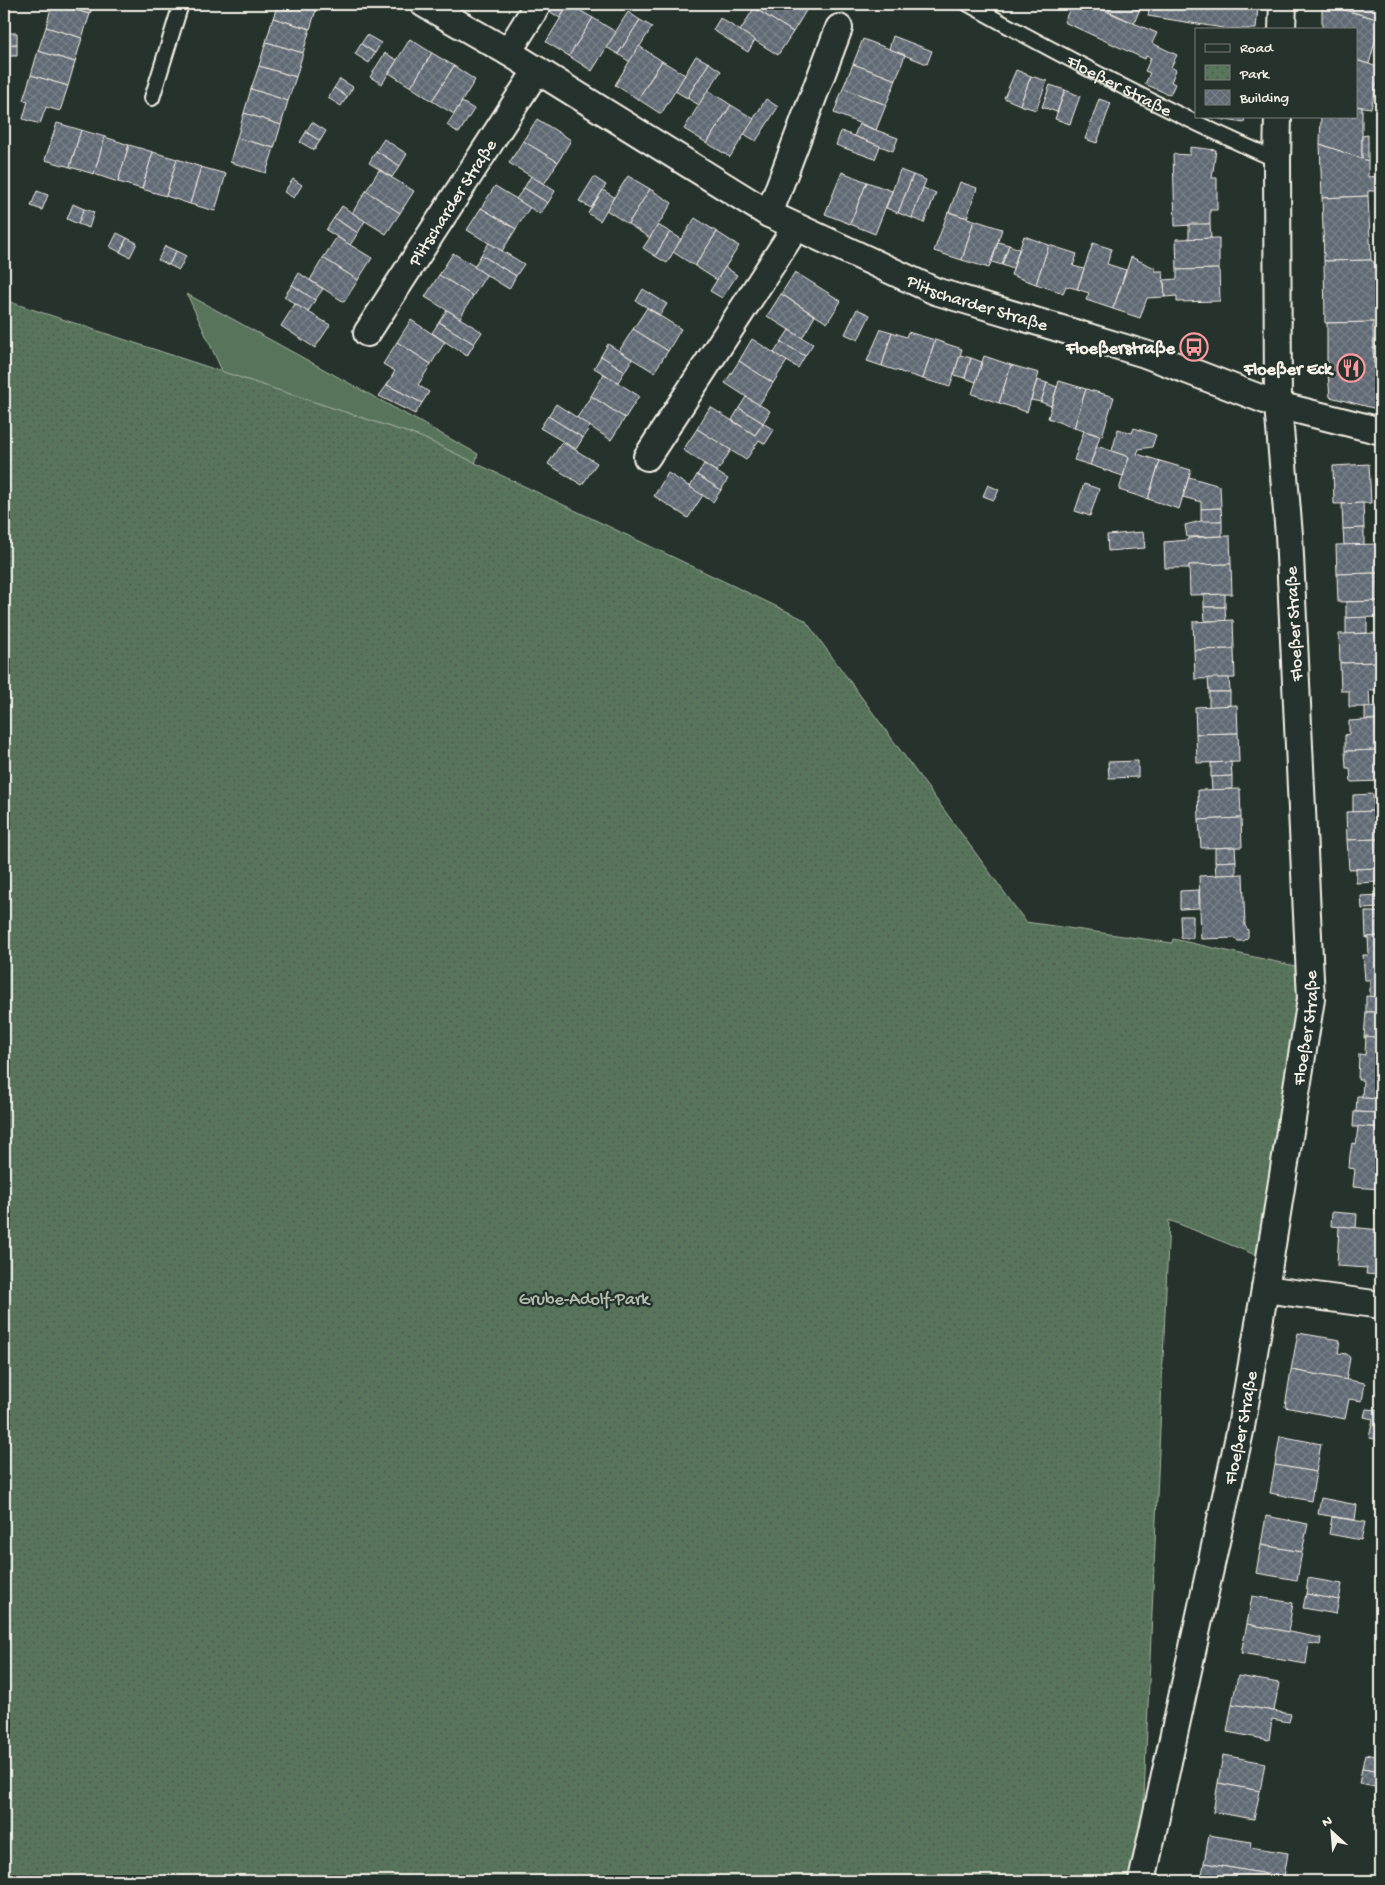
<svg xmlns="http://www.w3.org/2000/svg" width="1385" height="1885" font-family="'Gochi Hand',sans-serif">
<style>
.green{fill:#59755c;stroke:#a6b3a2}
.park{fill:url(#park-dots);stroke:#a6b3a2}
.building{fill:url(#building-cross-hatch);stroke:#f4f1e8}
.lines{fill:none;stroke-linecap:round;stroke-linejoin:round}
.service-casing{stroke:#f4f1e8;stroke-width:18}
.minor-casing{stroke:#f4f1e8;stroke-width:30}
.service{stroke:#26332d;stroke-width:14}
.minor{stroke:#26332d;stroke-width:26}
.labels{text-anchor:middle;stroke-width:5;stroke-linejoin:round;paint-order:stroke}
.street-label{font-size:18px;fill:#f4f1e8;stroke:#26332d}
.poi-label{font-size:18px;font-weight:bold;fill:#f4f1e8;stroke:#26332d;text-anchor:end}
.park-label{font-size:18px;fill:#b6bfb0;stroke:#26332d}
</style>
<defs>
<pattern id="park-dots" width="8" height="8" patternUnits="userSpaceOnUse" patternTransform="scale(1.25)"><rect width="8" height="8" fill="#59755c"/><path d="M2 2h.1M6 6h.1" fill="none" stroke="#505c50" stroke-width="1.8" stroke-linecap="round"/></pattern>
<pattern id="building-cross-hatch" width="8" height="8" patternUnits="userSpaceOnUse" patternTransform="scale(1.25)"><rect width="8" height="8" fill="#616a74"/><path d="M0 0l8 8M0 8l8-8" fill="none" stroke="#788088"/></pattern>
</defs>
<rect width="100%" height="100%" fill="#26332d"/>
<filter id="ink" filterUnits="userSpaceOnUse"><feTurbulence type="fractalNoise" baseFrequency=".02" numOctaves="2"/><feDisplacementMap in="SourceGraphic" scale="10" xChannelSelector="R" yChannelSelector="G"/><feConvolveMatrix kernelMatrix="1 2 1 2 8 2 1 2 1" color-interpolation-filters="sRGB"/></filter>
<g filter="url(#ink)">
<path class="green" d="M187,294L478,454L433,604L264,463Z"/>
<path class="park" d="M4,300L421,437L805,620L1026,922L1172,943L1173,939L1295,966L1301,1004L1263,1258L1169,1220L1142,1844L1134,1881H4Z"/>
<g class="building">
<path d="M52,4L90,14L82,38L46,27Z"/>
<path d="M56,4H93L90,14Z"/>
<path d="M278,4H318L310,29L273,18Z"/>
<path d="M553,4H569L560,18L549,11Z"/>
<path d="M569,4L593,18L569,56L546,42Z"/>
<path d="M757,4H799L807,9L793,32L754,8Z"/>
<path d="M1072,4H1089L1157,33L1152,43L1177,55L1171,67L1176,70L1171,82L1175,84L1170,95L1145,84L1150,73L1145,71L1151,58L1146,56L1145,59L1064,22Z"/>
<path d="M1112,4H1142L1134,23L1108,11Z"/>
<path d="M1150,4H1236L1258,7L1256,29H1229L1148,16Z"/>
<path d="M1322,4L1381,20L1369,64L1356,60V29H1322Z"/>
<path d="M1324,4H1381V20Z"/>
<path d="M754,8L793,32L778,55L740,31Z"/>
<path d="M628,12L640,20L618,54L606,47Z"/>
<path d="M273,18L310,29L303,53L266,42Z"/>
<path d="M593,18L616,32L592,71L569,56Z"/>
<path d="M720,18L755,40L748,52L713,30Z"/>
<path d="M640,20L652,27L630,62L618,54Z"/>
<path d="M46,27L82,38L75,62L38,51Z"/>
<path d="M4,33H17V44L4,45Z"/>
<path d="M367,35L381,43L375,53L361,44Z"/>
<path d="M893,36L932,51L927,64L889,49Z"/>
<path d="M410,39L432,53L411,87L389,73Z"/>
<path d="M863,39L905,55L896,80L853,64Z"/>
<path d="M266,42L303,53L296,77L259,66Z"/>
<path d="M17,44V56H4V45Z"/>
<path d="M361,44L375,53L369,63L355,54Z"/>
<path d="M639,46L662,61L638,99L615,85Z"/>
<path d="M38,51L75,62L68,86L31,75Z"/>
<path d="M385,53L397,60L382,84L370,77Z"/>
<path d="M432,53L454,66L432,101L411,87Z"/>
<path d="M696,56L709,63L687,98L675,91Z"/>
<path d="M1356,60L1381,68L1371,108L1356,106Z"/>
<path d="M662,61L685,75L661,114L638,99Z"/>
<path d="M709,63L721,71L699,105L687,98Z"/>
<path d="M853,64L896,80L886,105L843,88Z"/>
<path d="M259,66L296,77L288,101L251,89Z"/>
<path d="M454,66L475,80L454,114L432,101Z"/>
<path d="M1016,70L1031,76L1020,105L1004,98Z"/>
<path d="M31,75L68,86L60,111L46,107L40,124L23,119L28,101L23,100Z"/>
<path d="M1031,76L1047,81L1036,110L1020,105Z"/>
<path d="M340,79L353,87L347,97L334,88Z"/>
<path d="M1050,85L1065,90L1057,112L1042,107Z"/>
<path d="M334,88L347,97L341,106L328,98Z"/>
<path d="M843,88L886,105L876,130L834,113Z"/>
<path d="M251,89L288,101L281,125L244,113Z"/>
<path d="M708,90L731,105L707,143L684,129Z"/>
<path d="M1065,90L1080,96L1070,124L1055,119Z"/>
<path d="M766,99L778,107L756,141L744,134Z"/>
<path d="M1099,99L1111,103L1097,143L1085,139Z"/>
<path d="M462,102L474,109L459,133L447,125Z"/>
<path d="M731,105L754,119L730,157L707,143Z"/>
<path d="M1356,106L1362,107V159L1320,144L1321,116H1356Z"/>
<path d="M244,113L281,125L274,148L237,138Z"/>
<path d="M1202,116H1245L1244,123Z"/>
<path d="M537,119L571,140L558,162L523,141Z"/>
<path d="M312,122L326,131L320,141L306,132Z"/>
<path d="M57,123L81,130L70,167L45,160Z"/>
<path d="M859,124L898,138L893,151L854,136Z"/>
<path d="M81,130L105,137L94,174L70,167Z"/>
<path d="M841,131L880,146L875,159L836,145Z"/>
<path d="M306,132L320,141L314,150L300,142Z"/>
<path d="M1368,135V161L1362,159V136Z"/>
<path d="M105,137L129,145L118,182L94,174Z"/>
<path d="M237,138L274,148L266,173L230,162Z"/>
<path d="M384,139L407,154L400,166L376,151Z"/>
<path d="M523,141L558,162L544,184L509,163Z"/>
<path d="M1320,144L1368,161V177L1381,176V191H1368V196L1322,198Z"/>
<path d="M129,145L153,152L142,189L118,182Z"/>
<path d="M1190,147L1216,150L1212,178H1217V210H1210V224L1175,226L1173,154L1190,155Z"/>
<path d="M376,151L400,166L392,177L369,163Z"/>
<path d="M153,152L177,159L166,196L142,189Z"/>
<path d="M177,159L201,167L190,204L166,196Z"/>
<path d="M201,167L226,174L215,211L190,204Z"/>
<path d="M379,170L414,191L400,213L366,191Z"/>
<path d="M900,170L913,175L898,213L886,208Z"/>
<path d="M842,172L867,182L850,224L825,214Z"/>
<path d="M913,175L926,180L912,218L898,213Z"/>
<path d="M531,176L555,191L548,203L524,188Z"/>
<path d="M628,176L650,189L628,224L606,210Z"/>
<path d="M594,177L606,185L591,208L579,201Z"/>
<path d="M293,179L302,185L294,198L284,192Z"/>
<path d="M867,182L892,191L875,234L850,224Z"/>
<path d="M960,182L977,188L967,218L949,212Z"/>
<path d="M495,186L530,207L516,229L481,208Z"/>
<path d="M524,188L548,203L540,214L516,199Z"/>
<path d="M923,188L936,193L924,223L912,218Z"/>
<path d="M650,189L672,203L650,238L628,224Z"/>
<path d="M603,190L614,197L600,221L588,213Z"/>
<path d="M37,191L48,195L42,210L31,206Z"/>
<path d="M366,191L400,213L386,234L352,213Z"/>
<path d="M1368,196L1371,260L1324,261L1322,198Z"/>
<path d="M73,204L84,209L78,224L67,219Z"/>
<path d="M342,206L365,221L358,233L334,218Z"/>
<path d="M481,208L516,229L502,251L467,230Z"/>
<path d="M84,209L94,212L89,228L78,224Z"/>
<path d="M948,212L974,220L962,260L934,251Z"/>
<path d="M334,218L358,233L350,245L326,230Z"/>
<path d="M695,218L717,232L695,266L673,252Z"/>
<path d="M974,220L1002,229L989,268L962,260Z"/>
<path d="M1189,224H1210L1211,238L1189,239Z"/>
<path d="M658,225L670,232L655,256L643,248Z"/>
<path d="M670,232L681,239L667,263L655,256Z"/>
<path d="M717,232L739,246L717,280L695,266Z"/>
<path d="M117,233L127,238L120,252L110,247Z"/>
<path d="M1024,236L1049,245L1036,284L1011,275Z"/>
<path d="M337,237L372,258L358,280L323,258Z"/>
<path d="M127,238L137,243L130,257L120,252Z"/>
<path d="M1219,238V269L1177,270L1176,239Z"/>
<path d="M998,242L1009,245L1002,265L992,262Z"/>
<path d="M489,243L524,264L516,276L481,255Z"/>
<path d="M1093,243L1112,249L1107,264L1126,270L1113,309L1086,300L1089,293L1077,289Z"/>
<path d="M1009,245L1019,249L1013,269L1002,265Z"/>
<path d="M1049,245L1077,254L1073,266L1084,269L1077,289L1066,286L1063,293L1036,284Z"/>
<path d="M165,246L176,251L169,265L158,260Z"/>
<path d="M176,251L186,256L179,270L169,265Z"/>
<path d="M453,253L487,274L473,296L439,275Z"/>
<path d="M481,255L516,276L509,289L474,267Z"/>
<path d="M1131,257L1155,268V271H1163L1165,297L1147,298L1140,318L1113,309Z"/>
<path d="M323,258L358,280L344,302L310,280Z"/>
<path d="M1371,260L1375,263L1377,322L1325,323L1324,261Z"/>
<path d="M725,267L737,275L722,298L710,291Z"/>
<path d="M1219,269L1220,301L1177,302V296L1165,297L1164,280L1177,279V270Z"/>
<path d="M795,272L841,301L827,323L781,294Z"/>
<path d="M299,273L323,289L315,300L292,285Z"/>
<path d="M439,275L473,296L460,318L425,297Z"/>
<path d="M1376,276H1381V322H1377Z"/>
<path d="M292,285L315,300L308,312L284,297Z"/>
<path d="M643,289L667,304L660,315L636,301Z"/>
<path d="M781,294L815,316L802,338L767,316Z"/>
<path d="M295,304L330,325L315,348L281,326Z"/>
<path d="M647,308L681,329L668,351L633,329Z"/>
<path d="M857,309L870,315L858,340L845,334Z"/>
<path d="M447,310L482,332L474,344L439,322Z"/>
<path d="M411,320L445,342L431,364L397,342Z"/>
<path d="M439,322L474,344L467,356L432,333Z"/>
<path d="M1373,322L1374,363L1381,365V410L1330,397L1328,374H1327V323Z"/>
<path d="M633,329L668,351L654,372L619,351Z"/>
<path d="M881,329L892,332L882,366L867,361Z"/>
<path d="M789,330L813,344L805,356L781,342Z"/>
<path d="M892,332L906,337L908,332L935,340L923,379L882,366Z"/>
<path d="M752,339L787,361L773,383L739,361Z"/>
<path d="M935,340L962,349L950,387L923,379Z"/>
<path d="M397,342L431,364L418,385L429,392L422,403L387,385L395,371L383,364Z"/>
<path d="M781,342L805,356L798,368L774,353Z"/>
<path d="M608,344L632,359L625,371L601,356Z"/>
<path d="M1373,348L1381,349V365L1374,363Z"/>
<path d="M960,355L971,358L965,378L954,375Z"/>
<path d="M601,356L625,371L618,382L594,368Z"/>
<path d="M984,356L1011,365L999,403L972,394Z"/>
<path d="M971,358L982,362L976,382L965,378Z"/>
<path d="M739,361L773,383L759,405L725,383Z"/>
<path d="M1011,365L1039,373L1027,412L999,403Z"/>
<path d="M604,374L639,396L625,418L591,396Z"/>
<path d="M1037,380L1047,383L1041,402L1031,400Z"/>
<path d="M1059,381L1086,389L1074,428L1048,418Z"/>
<path d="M1047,383L1057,387L1051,406L1041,402Z"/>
<path d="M387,385L422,403L415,414L379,396Z"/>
<path d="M1086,389L1114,397L1102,436L1074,428Z"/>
<path d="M591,396L625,418L611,440L577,418Z"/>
<path d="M746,397L770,411L763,423L739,408Z"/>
<path d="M556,404L590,426L583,438L548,416Z"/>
<path d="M710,407L755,435L763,423L774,430L765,444L759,440L746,460L697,429Z"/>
<path d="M739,408L763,423L755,435L732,420Z"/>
<path d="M548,416L583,438L576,449L540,428Z"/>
<path d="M1134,428L1156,435L1152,447L1139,449L1137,454L1160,461L1148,499L1119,490L1129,457L1112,451L1118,429L1132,433Z"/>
<path d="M697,429L731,450L717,472L683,450Z"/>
<path d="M1084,431L1100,436L1090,465L1074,460Z"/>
<path d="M562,442L597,463L582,485L548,464Z"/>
<path d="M1097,446L1129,457L1123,476L1090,465Z"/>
<path d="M1160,461L1191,470L1179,509L1148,499Z"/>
<path d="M704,464L728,479L721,490L697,475Z"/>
<path d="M1369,464L1371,503L1334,504L1333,466Z"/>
<path d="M668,473L703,495L688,518L654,496Z"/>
<path d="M697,475L721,490L713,502L690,487Z"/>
<path d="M1189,477L1220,486L1221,508L1201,509V502L1183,497Z"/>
<path d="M1084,484L1099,489L1090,516L1075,511Z"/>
<path d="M988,485L999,490L994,500L983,496Z"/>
<path d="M1363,503L1364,528L1343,529L1342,504Z"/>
<path d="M1221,508L1222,521L1201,522V509Z"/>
<path d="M1201,521H1222V536L1187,537L1185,525Z"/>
<path d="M1364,528V545H1344L1343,529Z"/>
<path d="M1143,532L1145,548L1108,551L1107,535Z"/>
<path d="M1222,536H1230L1231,564L1189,565V568H1165L1164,542L1188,540V538Z"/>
<path d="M1378,544V573L1337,574L1336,545Z"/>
<path d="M1231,564L1232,594L1190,595L1189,565Z"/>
<path d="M1378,573L1379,601L1338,602L1337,574Z"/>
<path d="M1225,594V607H1204V595Z"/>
<path d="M1379,601L1380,617L1346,618V602Z"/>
<path d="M1204,607H1225L1226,621H1205Z"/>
<path d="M1367,617V633L1346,634V618Z"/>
<path d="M1233,620L1234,649L1194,650L1193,622Z"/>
<path d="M1381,633V662L1340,663L1339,634Z"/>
<path d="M1234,649L1235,678L1195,679L1194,650Z"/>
<path d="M1381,662V690H1369L1370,707H1349V691H1341L1340,663Z"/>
<path d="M1208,678H1229L1230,692H1209Z"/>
<path d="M1209,692H1230V705L1209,707Z"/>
<path d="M1237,705L1238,733L1196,734L1195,707Z"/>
<path d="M1381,706V720H1365V707Z"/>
<path d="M1365,720H1381V750L1345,751V735L1349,734V721Z"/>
<path d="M1238,733L1239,762L1197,763L1196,734Z"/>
<path d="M1381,750V781L1351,782L1350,768H1346L1345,751Z"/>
<path d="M1138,761V777L1109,778L1108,762Z"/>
<path d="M1231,762L1232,776L1211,777V763Z"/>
<path d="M1232,776V789L1212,790L1211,777Z"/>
<path d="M1240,789L1241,818L1199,820L1198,790Z"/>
<path d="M1373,794L1374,811L1353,812V795Z"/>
<path d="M1374,811H1381V839L1347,840L1346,812Z"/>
<path d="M1241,818L1242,847L1201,848L1199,820Z"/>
<path d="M1381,839V868L1349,869L1347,840Z"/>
<path d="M1235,847L1236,861L1215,862V848Z"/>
<path d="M1236,861V875H1216L1215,862Z"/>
<path d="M1377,868V882L1356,883V869Z"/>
<path d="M1243,874L1245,926L1248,930V937L1244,941H1238L1234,938L1201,939L1199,876Z"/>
<path d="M1199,890V908L1180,909V891Z"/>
<path d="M1381,895V908L1362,909L1361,896Z"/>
<path d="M1365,912H1381V936L1368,937V938H1366Z"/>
<path d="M1180,916H1193V938H1181Z"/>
<path d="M1381,936V997L1370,998V980H1365L1363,955H1369L1368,937Z"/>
<path d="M1366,996L1381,997V1012H1366Z"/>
<path d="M1366,1012H1381V1038L1366,1036V1038H1364Z"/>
<path d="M1366,1036L1381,1038V1099L1362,1098L1363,1080H1358L1359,1054L1365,1055Z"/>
<path d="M1357,1096H1362V1098L1381,1099V1113L1356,1112Z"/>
<path d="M1354,1112L1381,1113L1380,1127H1353Z"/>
<path d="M1358,1126L1381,1128V1189L1353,1187L1355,1169L1349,1168L1350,1155L1352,1143L1356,1144Z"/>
<path d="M1377,1189H1381V1214H1375Z"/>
<path d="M1332,1212L1357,1214L1356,1228L1331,1226Z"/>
<path d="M1339,1226L1381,1230L1380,1275L1366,1274L1367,1268L1337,1266Z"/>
<path d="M1298,1333L1340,1340L1338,1353L1347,1354L1350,1358L1346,1380L1291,1370Z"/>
<path d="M1291,1370L1365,1383L1362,1401L1349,1399L1345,1419L1285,1407Z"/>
<path d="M1366,1409L1381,1410V1440L1369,1438L1373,1419L1364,1417Z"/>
<path d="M1280,1436L1321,1444L1316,1472L1275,1465Z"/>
<path d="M1275,1465L1316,1472L1311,1501L1270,1493Z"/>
<path d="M1321,1498L1357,1505L1355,1520L1318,1514Z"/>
<path d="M1266,1516L1308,1524L1302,1552L1261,1545Z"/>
<path d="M1332,1517L1365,1522L1361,1540L1329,1534Z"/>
<path d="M1261,1545L1302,1552L1297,1580L1256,1573Z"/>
<path d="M1308,1578L1342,1584L1339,1600L1306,1594Z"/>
<path d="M1306,1594L1339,1600L1336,1614L1303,1608Z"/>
<path d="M1252,1596L1293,1603L1288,1632L1247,1624Z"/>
<path d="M1247,1624L1321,1638L1320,1645L1309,1643L1306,1664L1241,1653Z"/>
<path d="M1238,1676L1279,1683L1274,1711L1232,1704Z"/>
<path d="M1232,1704L1291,1714L1289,1722L1272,1719L1269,1740L1227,1732Z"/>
<path d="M1365,1754L1381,1757V1771L1362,1768Z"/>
<path d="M1223,1755L1265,1763L1260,1791L1218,1783Z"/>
<path d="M1362,1768L1381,1771V1788L1359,1784Z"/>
<path d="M1218,1783L1260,1791L1254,1819L1213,1812Z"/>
<path d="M1209,1835L1251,1842L1250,1847L1288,1853L1284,1877L1204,1863Z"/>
<path d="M1204,1863L1284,1877L1283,1881H1201Z"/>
</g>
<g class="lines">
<g class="service-casing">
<g id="service">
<path id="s1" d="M968,4C1069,60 1171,114 1277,160"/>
<path d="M152,98L181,4"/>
</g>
</g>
<g class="minor-casing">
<g id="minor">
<path id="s2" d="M424,4L508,52L769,214L935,291L1145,354L1278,405L1381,431"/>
<path d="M1282,29L1283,4"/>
<path d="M508,52L538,4"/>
<path d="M769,214L839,28"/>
<path id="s3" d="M367,333L537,70"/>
<path d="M647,457L796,227"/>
<path d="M1265,1289L1381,1305"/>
<path id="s4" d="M1142,1881L1241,1427L1265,1289L1311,999L1289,535L1278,405L1277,160L1278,116"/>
</g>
</g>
<use href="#service" class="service"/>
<use href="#minor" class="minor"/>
</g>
</g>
<defs>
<g id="bus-ring" transform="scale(1.4375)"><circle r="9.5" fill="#26332d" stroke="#ff9aa2" stroke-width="1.5"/><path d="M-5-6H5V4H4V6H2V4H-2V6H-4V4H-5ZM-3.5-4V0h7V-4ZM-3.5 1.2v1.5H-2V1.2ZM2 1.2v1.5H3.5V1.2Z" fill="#ff9aa2"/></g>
<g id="restaurant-ring" transform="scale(1.4375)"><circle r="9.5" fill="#26332d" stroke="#ff9aa2" stroke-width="1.5"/><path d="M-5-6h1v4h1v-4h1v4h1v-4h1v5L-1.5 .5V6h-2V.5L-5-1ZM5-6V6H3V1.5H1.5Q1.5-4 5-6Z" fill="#ff9aa2"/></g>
</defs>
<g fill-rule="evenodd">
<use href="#bus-ring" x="1194" y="347"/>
<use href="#restaurant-ring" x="1351" y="368"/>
</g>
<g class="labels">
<g class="street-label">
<text dy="6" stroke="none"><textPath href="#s1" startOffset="172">Floeßer Straße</textPath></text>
<text dy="6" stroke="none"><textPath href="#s3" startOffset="156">Plitscharder Straße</textPath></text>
<text dy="6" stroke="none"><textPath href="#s2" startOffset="631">Plitscharder Straße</textPath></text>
<text transform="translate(1293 624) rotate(-93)" y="6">Floeßer Straße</text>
<text dy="6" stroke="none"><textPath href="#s4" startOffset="869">Floeßer Straße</textPath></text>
<text dy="6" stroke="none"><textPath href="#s4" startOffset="464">Floeßer Straße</textPath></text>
</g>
<g class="poi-label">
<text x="1175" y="353">Floeßerstraße</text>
<text x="1332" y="374">Floeßer Eck</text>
</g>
<g class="park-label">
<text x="584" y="1304">Grube-Adolf-Park</text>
</g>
</g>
<rect width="1385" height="1885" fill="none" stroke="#26332d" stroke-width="20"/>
<rect x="10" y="10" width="1365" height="1865" fill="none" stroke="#f4f1e8" stroke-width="2" filter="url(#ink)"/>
<rect x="1195" y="28" width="162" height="90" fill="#26332d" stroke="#787f78"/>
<rect x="1205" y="44" width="25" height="8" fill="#26332d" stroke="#787f78"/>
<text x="1240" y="52" font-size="15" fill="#f4f1e8">Road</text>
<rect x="1205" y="65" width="25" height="15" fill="url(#park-dots)" stroke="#787f78"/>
<text x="1240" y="78" font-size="15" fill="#f4f1e8">Park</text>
<rect x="1205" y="90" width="25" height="15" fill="url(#building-cross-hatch)" stroke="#787f78"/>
<text x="1240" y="102" font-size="15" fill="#f4f1e8">Building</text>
<g transform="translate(1332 1832) rotate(334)" stroke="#26332d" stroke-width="4" paint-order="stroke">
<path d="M0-4L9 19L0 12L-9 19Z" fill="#f4f1e8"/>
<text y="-8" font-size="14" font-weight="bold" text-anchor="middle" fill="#f4f1e8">N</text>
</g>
</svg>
